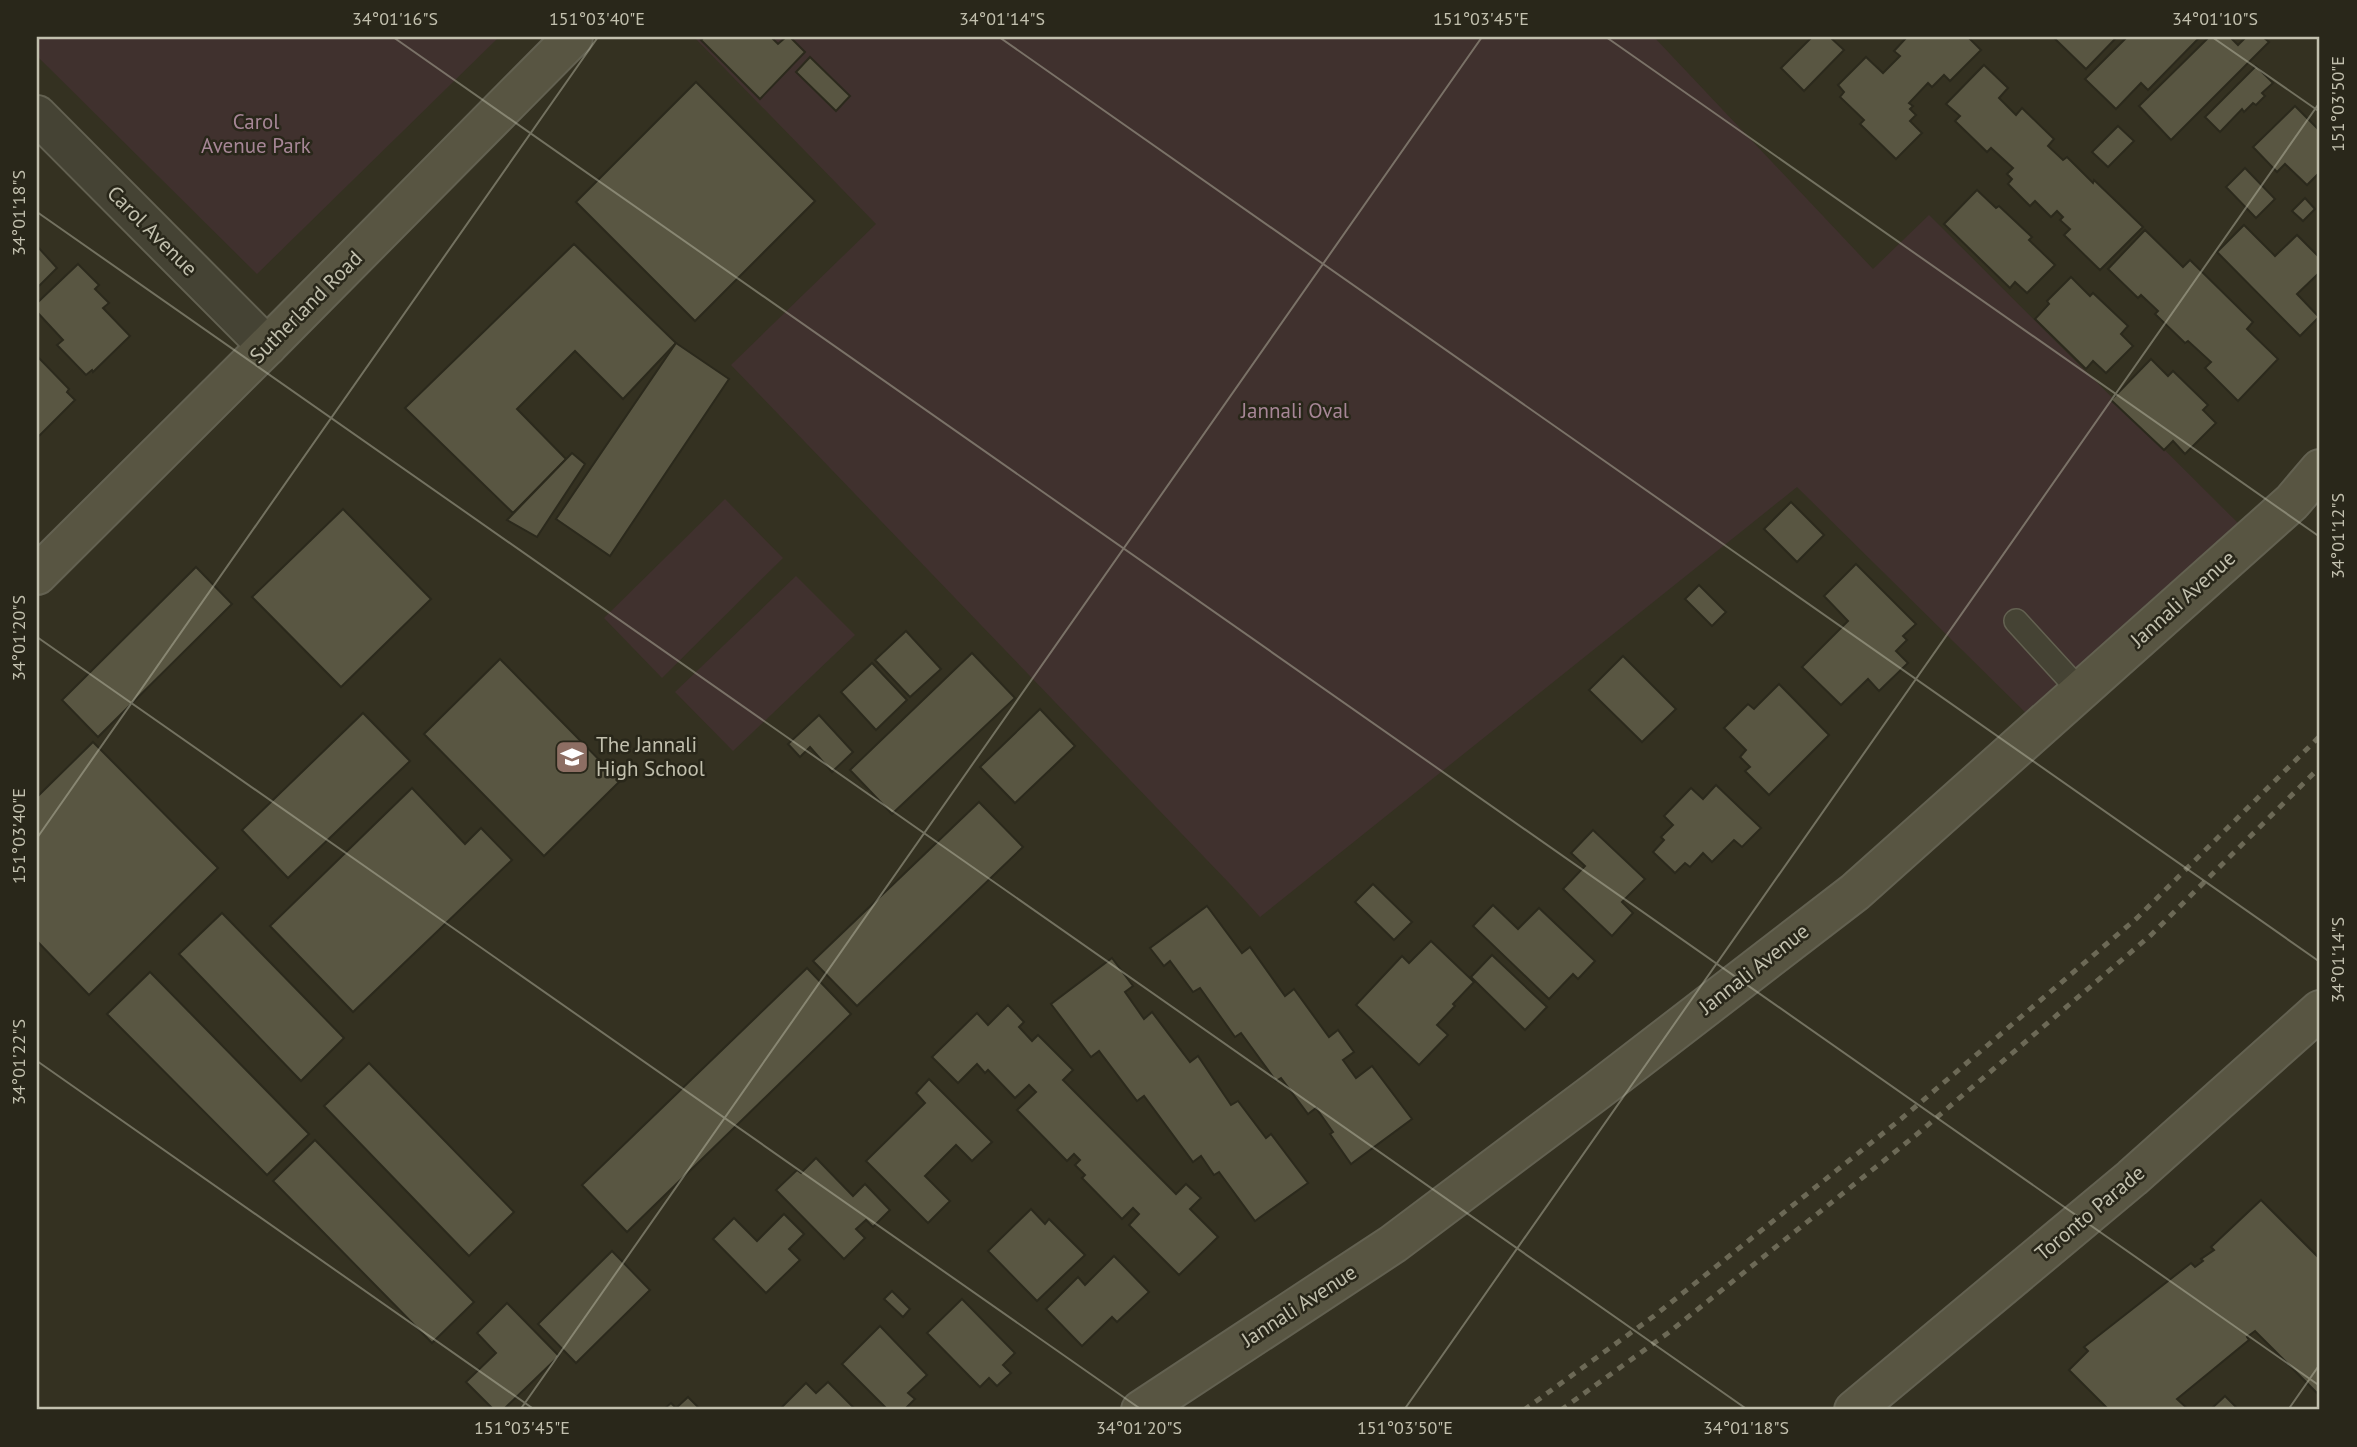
<svg xmlns="http://www.w3.org/2000/svg" width="2357" height="1447" font-family="'PT Sans',sans-serif">
<style>
.green{fill:#40312e}
.building{fill:#595642;stroke:#2b291c;stroke-width:2}
.lines{fill:none;stroke-linecap:round;stroke-linejoin:round}
.lane-casing{stroke:#636151;stroke-width:26}
.street-casing{stroke:#636151;stroke-width:42}
.secondary-casing{stroke:#636151;stroke-width:42}
.lane{stroke:#454334;stroke-width:23}
.street{stroke:#454334;stroke-width:38}
.secondary{stroke:#585542;stroke-width:38}
.rail{stroke:#6c6956;stroke-width:5;stroke-dasharray:7 7;stroke-linecap:butt}
.ticks{fill:none;stroke:#c2c0ae;stroke-width:2;stroke-opacity:0.45}
.labels{text-anchor:middle;stroke-width:5;stroke-linejoin:round;paint-order:stroke}
.park-label{font-size:21px;fill:#a68696;stroke:#29271a}
.street-label{font-size:21px;fill:#c2c0ae;stroke:#29271a}
.poi-label{font-size:21px;fill:#c2c0ae;stroke:#29271a;text-anchor:start}
.neatline{fill:none;stroke:#c2c0ae;stroke-width:2.5}
.ticks-label{font-size:18px;text-anchor:middle;fill:#c2c0ae}
</style>
<rect width="100%" height="100%" fill="#343121"/>
<g class="green">
<path d="M37,37H499L257,274L37,56Z"/>
<path d="M694,37H1654L1873,269L1929,215L2252,537L2040,727L1797,487L1260,917L1231,885L731,365L876,224Z"/>
<path d="M725,499L783,558L662,678L604,618Z"/>
<path d="M796,576L855,635L733,751L675,692Z"/>
</g>
<g class="building">
<path d="M704,37H771L778,44L786,37H790L805,52L760,99L701,40Z"/>
<path d="M1812,37H1830L1844,50L1804,91L1781,68Z"/>
<path d="M1904,37H1968L1981,50L1950,81L1944,75L1932,87L1928,83L1909,103L1913,106L1910,109L1916,115L1910,121L1922,133L1896,159L1860,124L1864,120L1840,97L1844,92L1838,85L1866,57L1883,73L1900,56L1894,51L1906,38Z"/>
<path d="M2053,37H2117L2086,69Z"/>
<path d="M2127,37H2196L2198,39L2148,90L2141,83L2116,109L2085,79Z"/>
<path d="M2209,37H2230L2238,45L2246,37H2263L2269,42L2171,140L2139,106Z"/>
<path d="M810,57L850,96L836,111L796,72Z"/>
<path d="M1984,65L2008,88L1999,98L2016,115L2022,108L2054,139L2048,146L2063,160L2067,157L2093,183L2094,180L2143,227L2100,270L2064,235L2070,229L2060,220L2063,217L2057,211L2051,217L2035,201L2030,206L2008,184L2012,179L2007,174L2013,168L1991,148L1987,152L1955,121L1960,116L1946,104Z"/>
<path d="M2256,66L2273,83L2262,93L2265,96L2256,105L2253,103L2244,112L2242,109L2220,132L2205,117Z"/>
<path d="M696,82L815,201L695,321L576,202Z"/>
<path d="M2295,106L2320,131V172L2307,185L2285,164L2277,172L2253,147Z"/>
<path d="M2118,126L2134,141L2108,167L2092,152Z"/>
<path d="M2245,168L2275,199L2256,218L2226,187Z"/>
<path d="M1977,190L1996,208L1999,206L2032,237L2029,240L2055,265L2027,293L2015,282L2010,288L1944,224Z"/>
<path d="M2305,198L2315,209L2303,221L2292,211Z"/>
<path d="M2244,225L2275,256L2297,235L2320,258V272L2297,294L2319,317L2300,336L2217,252Z"/>
<path d="M2145,230L2183,267L2190,260L2253,322L2247,329L2278,359L2238,401L2205,368L2211,362L2188,341L2185,343L2155,314L2158,311L2141,295L2138,298L2108,269Z"/>
<path d="M574,244L676,343L623,399L575,351L517,409L566,459L513,513L405,408Z"/>
<path d="M37,246L57,268L37,288Z"/>
<path d="M78,264L99,285L95,289L109,303L103,308L130,336L93,372L92,370L86,375L57,345L63,340L37,312V303Z"/>
<path d="M2071,277L2090,296L2093,293L2128,326L2121,334L2133,346L2106,373L2093,361L2086,369L2035,319L2049,304L2047,301Z"/>
<path d="M676,343L729,379L610,556L556,519Z"/>
<path d="M37,356L69,389L67,392L75,400L37,438Z"/>
<path d="M2151,359L2168,376L2173,371L2208,405L2203,410L2216,423L2185,454L2173,441L2164,450L2111,400Z"/>
<path d="M572,453L585,464L537,537L507,520Z"/>
<path d="M1791,502L1824,535L1797,562L1764,529Z"/>
<path d="M343,509L431,599L341,687L252,597Z"/>
<path d="M1856,564L1916,624L1903,636L1907,640L1896,651L1908,663L1879,691L1868,679L1841,705L1802,667L1848,621L1824,596Z"/>
<path d="M196,567L232,604L98,737L62,700Z"/>
<path d="M1699,585L1726,612L1712,626L1685,599Z"/>
<path d="M906,631L941,669L910,697L875,660Z"/>
<path d="M972,653L1015,698L892,814L850,770Z"/>
<path d="M1623,656L1676,709L1642,742L1589,690Z"/>
<path d="M500,659L620,781L544,856L424,734Z"/>
<path d="M872,663L907,700L876,730L841,692Z"/>
<path d="M1779,684L1829,735L1769,795L1745,771L1750,767L1740,757L1746,750L1724,728L1748,704L1754,709Z"/>
<path d="M1040,709L1075,746L1015,803L980,767Z"/>
<path d="M363,713L410,761L288,878L242,830Z"/>
<path d="M819,715L853,752L832,772L810,747L800,757L788,744Z"/>
<path d="M93,742L218,868L89,995L37,941V797Z"/>
<path d="M1716,785L1761,828L1742,847L1734,840L1712,862L1703,853L1690,867L1685,863L1675,873L1653,852L1664,840L1661,837L1673,825L1664,816L1691,788L1703,799Z"/>
<path d="M412,788L465,844L481,828L512,860L353,1012L270,926Z"/>
<path d="M979,802L1023,847L857,1006L813,961Z"/>
<path d="M1593,830L1645,879L1622,902L1633,913L1612,936L1563,889L1585,866L1571,853Z"/>
<path d="M1373,884L1412,922L1394,940L1355,902Z"/>
<path d="M1493,905L1518,929L1539,908L1595,961L1578,979L1573,974L1549,999L1473,926Z"/>
<path d="M1207,906L1242,953L1250,947L1285,996L1294,989L1329,1037L1338,1030L1354,1052L1343,1060L1356,1078L1372,1066L1412,1119L1351,1164L1330,1134L1333,1132L1316,1108L1308,1114L1281,1078L1276,1081L1241,1033L1235,1037L1200,988L1193,992L1170,961L1164,966L1150,948Z"/>
<path d="M222,913L344,1038L301,1081L179,954Z"/>
<path d="M1431,941L1474,982L1453,1004L1455,1006L1437,1025L1448,1035L1419,1065L1356,1005L1402,956L1409,963Z"/>
<path d="M1492,955L1547,1007L1525,1030L1471,977Z"/>
<path d="M1112,958L1133,986L1125,992L1144,1019L1152,1012L1190,1062L1198,1056L1231,1105L1238,1101L1266,1138L1271,1134L1308,1183L1255,1221L1219,1172L1214,1175L1201,1156L1193,1162L1144,1096L1137,1101L1099,1051L1091,1057L1051,1004Z"/>
<path d="M807,968L851,1014L627,1232L582,1185Z"/>
<path d="M150,972L309,1134L267,1175L107,1014Z"/>
<path d="M1008,1005L1024,1022L1019,1027L1032,1041L1038,1035L1073,1070L1063,1080L1176,1194L1186,1184L1201,1198L1190,1209L1218,1237L1179,1275L1129,1225L1139,1214L1133,1208L1122,1219L1082,1178L1085,1175L1075,1165L1080,1160L1074,1154L1067,1161L1017,1110L1036,1092L1029,1085L1015,1098L988,1070L985,1073L977,1064L958,1083L932,1057L977,1013L988,1025Z"/>
<path d="M369,1063L514,1212L469,1256L324,1106Z"/>
<path d="M929,1079L992,1142L972,1161L956,1145L925,1176L950,1201L928,1223L866,1161L925,1103L916,1093Z"/>
<path d="M315,1140L474,1302L432,1343L273,1181Z"/>
<path d="M816,1158L853,1196L865,1184L890,1210L873,1227L866,1220L856,1229L865,1238L844,1259L776,1190L797,1170L801,1173Z"/>
<path d="M2261,1200L2320,1259V1396L2255,1331L2247,1337L2249,1340L2177,1399L2189,1410H2106L2107,1408L2069,1370L2088,1351L2084,1347L2191,1263L2195,1267L2203,1261L2201,1259L2214,1250L2211,1247Z"/>
<path d="M1031,1209L1045,1224L1049,1219L1085,1255L1037,1301L988,1251Z"/>
<path d="M784,1214L804,1234L789,1249L800,1260L766,1293L713,1239L734,1218L757,1241Z"/>
<path d="M612,1251L650,1290L576,1363L538,1324Z"/>
<path d="M1114,1256L1149,1292L1117,1322L1112,1317L1082,1346L1046,1309L1078,1277L1085,1285Z"/>
<path d="M892,1291L910,1309L903,1317L884,1299Z"/>
<path d="M962,1299L1015,1353L1003,1365L1011,1373L997,1386L989,1378L980,1387L927,1333Z"/>
<path d="M507,1303L559,1356L503,1410H494L466,1382L496,1353L477,1333Z"/>
<path d="M880,1326L927,1375L908,1393L915,1399L904,1410H888L842,1364Z"/>
<path d="M828,1382L856,1410H786L782,1407L806,1383L816,1393Z"/>
<path d="M2225,1396L2239,1410H2210Z"/>
<path d="M688,1397L701,1410H663L671,1403L676,1408Z"/>
</g>
<g class="lines">
<g class="lane-casing">
<path id="lane" d="M2016,621L2080,691"/>
</g>
<g class="street-casing">
<path id="street" d="M37,115L267,346"/>
</g>
<g class="secondary-casing">
<g id="secondary">
<path d="M37,575L267,346L573,37"/>
<path d="M1141,1410L1393,1244L1598,1090L1855,892L2292,502L2320,469"/>
<path d="M1854,1410L2132,1178L2320,1010"/>
</g>
</g>
<use href="#lane" class="lane"/>
<use href="#street" class="street"/>
<use href="#secondary" class="secondary"/>
<g class="rail">
<path d="M1524,1410L1654,1316L1901,1119L2137,918L2320,736"/>
<path d="M1561,1410L1668,1333L1916,1135L2151,935L2320,767"/>
</g>
</g>
<path class="ticks" d="M393,37L2320,1386M999,37L2320,962M1606,37L2320,537M2212,37L2320,112M37,212L1748,1410M37,637L1142,1410M37,838L598,37M37,1061L535,1410M520,1410L1482,37M1404,1410L2320,102M2288,1410L2320,1364"/>
<defs>
<g id="school-square" transform="scale(1.75)"><rect x="-9" y="-9" width="18" height="18" rx="4" fill="#8d6e63" stroke="#29271a"/><path d="M0-5L7-2L0 1L-7-2ZM-4 1L0 2.5L4 1V4Q0 6-4 4Z" fill="#fff"/></g>
</defs>
<g fill-rule="evenodd">
<use href="#school-square" x="572" y="757"/>
</g>
<g class="labels">
<g class="park-label">
<text x="256" y="129">Carol<tspan x="256" dy="24">Avenue Park</tspan></text>
<text x="1295" y="418">Jannali Oval</text>
</g>
<g class="street-label">
<text transform="translate(152 231) rotate(45)" y="7">Carol Avenue</text>
<text transform="translate(306 307) rotate(-45)" y="7">Sutherland Road</text>
<text transform="translate(2183 599) rotate(-42)" y="7">Jannali Avenue</text>
<text transform="translate(1754 969) rotate(-38)" y="7">Jannali Avenue</text>
<text transform="translate(2090 1213) rotate(-40)" y="7">Toronto Parade</text>
<text transform="translate(1299 1306) rotate(-33)" y="7">Jannali Avenue</text>
</g>
<g class="poi-label">
<text x="596" y="752">The Jannali<tspan x="596" dy="24">High School</tspan></text>
</g>
</g>
<rect width="2357" height="1447" fill="none" stroke="#29271a" stroke-width="77"/>
<rect x="38" y="38" width="2280" height="1370" class="neatline"/>
<g class="ticks-label">
<text x="395" y="25">34°01'16"S</text>
<text x="597" y="25">151°03'40"E</text>
<text x="1002" y="25">34°01'14"S</text>
<text x="1481" y="25">151°03'45"E</text>
<text x="2215" y="25">34°01'10"S</text>
<text transform="translate(2338 104) rotate(-90)" y="6">151°03'50"E</text>
<text transform="translate(19 213) rotate(-90)" y="6">34°01'18"S</text>
<text transform="translate(2338 536) rotate(-90)" y="6">34°01'12"S</text>
<text transform="translate(19 638) rotate(-90)" y="6">34°01'20"S</text>
<text transform="translate(19 836) rotate(-90)" y="6">151°03'40"E</text>
<text transform="translate(2338 960) rotate(-90)" y="6">34°01'14"S</text>
<text transform="translate(19 1062) rotate(-90)" y="6">34°01'22"S</text>
<text x="522" y="1434">151°03'45"E</text>
<text x="1139" y="1434">34°01'20"S</text>
<text x="1405" y="1434">151°03'50"E</text>
<text x="1746" y="1434">34°01'18"S</text>
</g>
</svg>
